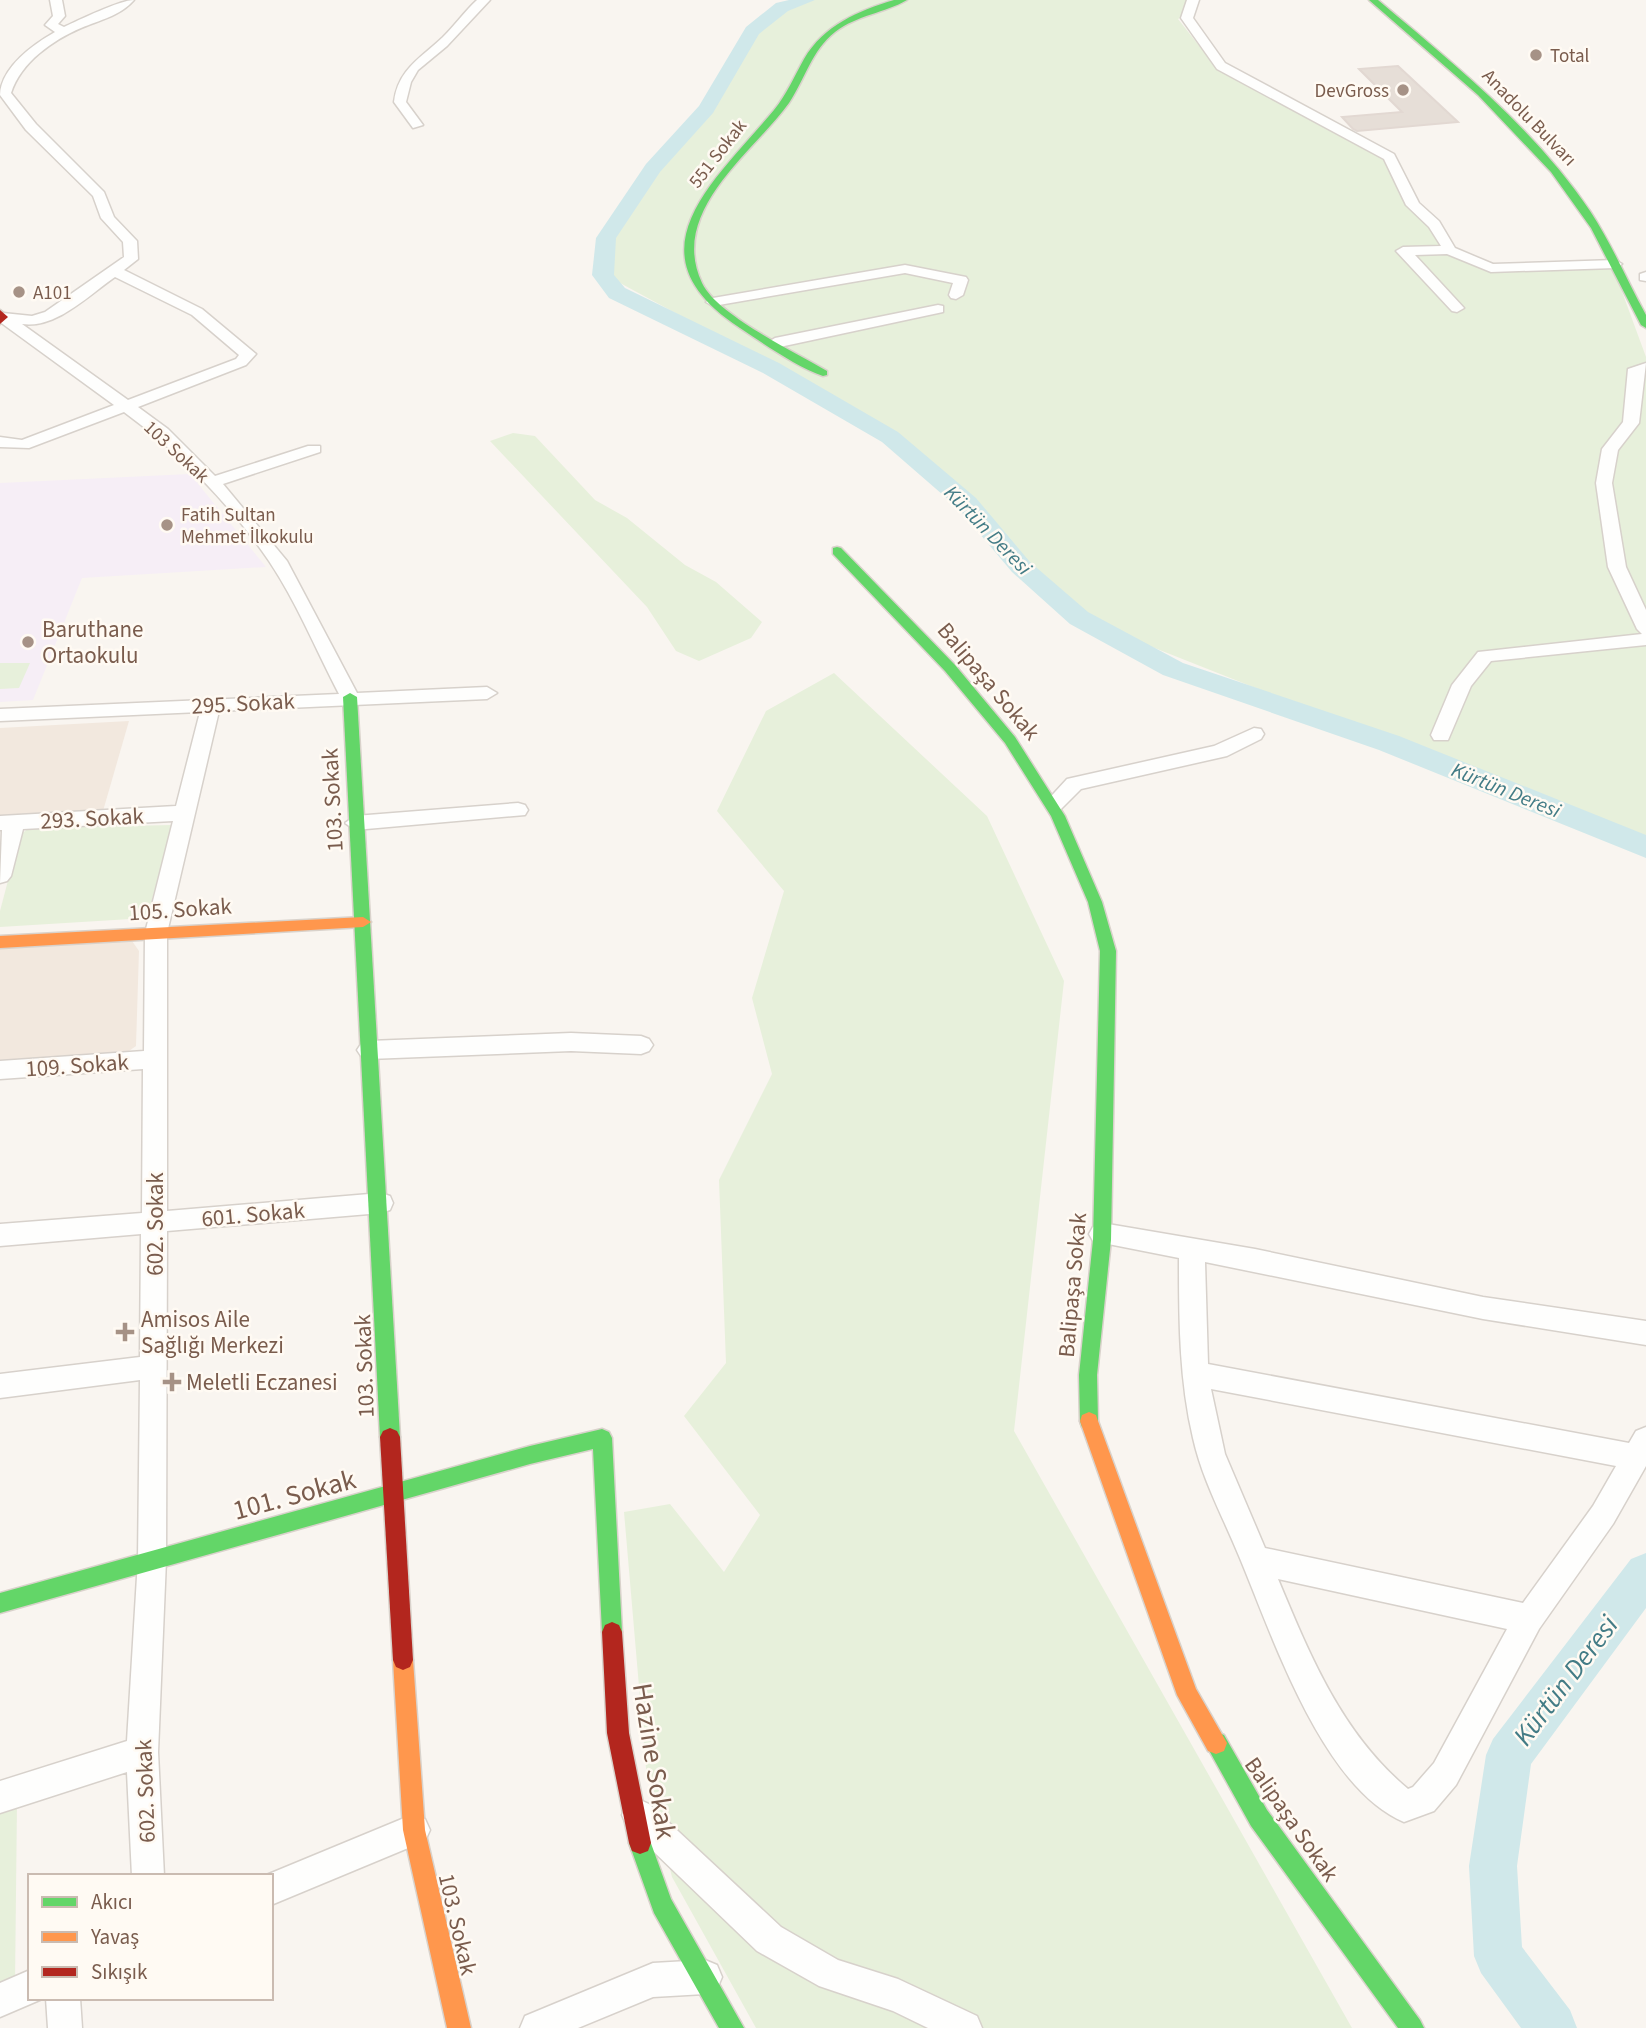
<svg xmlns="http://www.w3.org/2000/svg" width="1646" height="2028" font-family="'Source Sans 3',sans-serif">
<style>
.residential{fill:#f2e8de}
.education{fill:#f6eef6}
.green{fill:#e7f0db}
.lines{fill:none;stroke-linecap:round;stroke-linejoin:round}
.river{fill:#d0e8ea;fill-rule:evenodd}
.building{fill:#e6ded7;stroke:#e2d8d2;stroke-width:2}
.street-casing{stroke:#d7d1cb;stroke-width:3}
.fast-casing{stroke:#d9d2cb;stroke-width:3}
.slow-casing{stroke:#d9d2cb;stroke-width:3}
.jam-casing{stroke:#d9d2cb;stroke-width:3}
.street{fill:#fefefd;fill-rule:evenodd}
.fast{fill:#63d668;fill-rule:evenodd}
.slow{fill:#ff974d;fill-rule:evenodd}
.jam{fill:#b3261e;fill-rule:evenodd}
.poi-dot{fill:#a69286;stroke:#fffaf3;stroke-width:2.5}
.labels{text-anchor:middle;stroke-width:5;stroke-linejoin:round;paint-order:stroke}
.far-poi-label{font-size:19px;fill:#7a5c4d;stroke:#fffaf3;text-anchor:start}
.far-street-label{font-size:19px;fill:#7a5c4d;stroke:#fffaf3}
.far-water-label{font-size:21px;font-style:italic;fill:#437c86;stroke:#fffaf3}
.poi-label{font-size:23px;fill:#7a5c4d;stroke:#fffaf3;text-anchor:start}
.street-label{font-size:23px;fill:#7a5c4d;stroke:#fffaf3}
.near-street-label{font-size:28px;fill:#7a5c4d;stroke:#fffaf3}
.near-water-label{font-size:28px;font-style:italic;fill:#437c86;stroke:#fffaf3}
</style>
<rect width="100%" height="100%" fill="#f9f5f0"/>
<g class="residential">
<path d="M129,721L103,811L0,818V728Z"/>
<path d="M132,941L139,951L136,1046L126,1053L0,1062V949Z"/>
</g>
<path class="education" d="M190,474L266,567L82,578L33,700L0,702V483Z"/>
<g class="green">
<path d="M807,0H1199L1193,11L1178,19L1219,71L1385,157L1454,257L1490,269L1613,267L1646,357V843L1079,618L967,503L890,437L821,392L609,277L606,238L707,109L752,31L782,7Z"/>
<path d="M513,433L535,436L595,500L627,518L685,565L716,582L762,622L751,638L699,661L676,651L647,607L490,441Z"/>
<path d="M0,663H30L19,688L0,689Z"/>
<path d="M834,673L987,816L1064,981L1014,1431L1352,2028H756L672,1877L646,1768L624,1512L670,1504L724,1572L760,1515L684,1416L726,1363L719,1180L772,1074L752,998L784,891L717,811L766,711Z"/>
<path d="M172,825L147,918L0,927V911L20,835L29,828Z"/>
<path d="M17,1803L15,1984L0,1991V1809Z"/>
</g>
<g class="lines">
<g class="river">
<path d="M789,0H815L788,11L759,34L713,113L660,172L616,238L614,275L625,288L779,363L898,432L976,498L1030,562L1088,612L1183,663L1399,736L1646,835V858L1379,750L1163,675L1070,624L1012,572L958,508L882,442L763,373L609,298L592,275L596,238L646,164L699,106L746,27L776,3Z"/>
<path d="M1646,1553V1608L1531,1764L1517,1866L1522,1947L1570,2010L1577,2028H1521L1481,1973L1474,1956L1469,1866L1486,1755L1493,1739L1631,1559Z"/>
</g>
</g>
<path class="building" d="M1398,66L1458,122L1357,131L1353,129L1342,117L1402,112L1359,69Z"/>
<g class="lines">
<g class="street-casing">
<g id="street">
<path d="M50,0H62L65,16L58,24L64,27C79,20 120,0 134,0C120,16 100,20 81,28C53,40 21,62 11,93L36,124L104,192L114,217L137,241L138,259L124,270L202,309L256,354L246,365L138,407L168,429L215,476L308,446H320V452L223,484L287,561L357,693L487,687L497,693L487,699L219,711L167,933V1211L381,1193L390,1196L393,1203L390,1210L381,1213L167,1231L166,1560L158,1752L164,1876H132L127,1772L0,1813V1781L127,1741L138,1560L140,1380L0,1398V1374L140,1357L141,1234L0,1246V1224L142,1213L143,1069L0,1079V1061L144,1051L145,933L173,821L23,829L11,876L7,881L0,883L2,830H0V816L176,806L200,712L0,721V709L339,694C316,650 296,601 269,561C231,505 179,452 124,412L29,448L0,447V437L22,440L114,405L0,322V313H3L32,316L45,312L124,257L123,242L101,218L93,196L26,130L0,95C1,67 34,44 55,32L45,25L53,16ZM115,277L192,315L239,355L236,359L128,400L22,324C56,329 89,295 115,277Z"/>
<path d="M477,0H490L447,46L418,70L411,82L406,102L423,125L413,128L394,102C398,69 421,58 443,37C455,25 465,11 477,0Z"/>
<path d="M1187,0H1199L1193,18L1225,63L1394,154L1419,203L1439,221L1455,248L1493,264L1615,260L1622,264L1615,268L1491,272L1447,254L1415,255L1464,308L1457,312L1452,311L1396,251L1403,247L1441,246L1429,227L1406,205L1384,159L1217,69L1181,18Z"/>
<path d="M905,265L966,277L968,280L963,295L956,299L951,298L949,295L953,283L905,273L713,306L706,302L713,298Z"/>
<path d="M1646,272V281L1640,280V274Z"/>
<path d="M938,305L943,306V312L775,348L767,343L775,338Z"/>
<path d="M1646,363L1639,423L1618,450L1612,483L1626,567L1646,610V645L1491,661L1471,686L1448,740H1434L1431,735L1452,685L1478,652L1642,634L1637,629L1608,567L1596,483L1602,449L1623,422L1628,369Z"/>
<path d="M1254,728L1261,729L1264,734L1261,739L1227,756L1081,789L1061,809L1054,811L1044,804L1067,779L1214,746Z"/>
<path d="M518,803L525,805L528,810L525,815L355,830L345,823L355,816Z"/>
<path d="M571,1033L641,1036L649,1039L653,1045L649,1051L641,1054L571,1051L369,1059L361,1056L357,1050L361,1044L369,1041Z"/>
<path d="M1102,1223L1255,1249L1483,1297L1646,1321V1345L1483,1319L1205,1262L1208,1364L1629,1443L1636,1431L1646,1427V1466L1613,1524L1539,1629L1456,1785L1434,1811L1404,1822C1321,1787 1272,1634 1239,1556C1223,1517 1202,1479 1193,1438C1179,1379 1179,1318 1179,1258L1093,1241L1089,1234L1093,1227ZM1211,1389L1616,1466L1593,1506L1523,1603L1265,1548L1225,1454ZM1278,1579L1507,1629L1434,1763L1413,1787L1408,1789C1342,1734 1310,1656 1278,1579Z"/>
<path d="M638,1799L649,1804L781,1927L838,1960L898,1979L977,2016L982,2028H928L893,2011L819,1986L757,1951L627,1826L622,1815L627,1804Z"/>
<path d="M414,1814L425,1819L430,1830L425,1841L271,1905V1876H264Z"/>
<path d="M705,1960L717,1965L722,1977L717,1989L705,1994L653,1997L578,2028H520L525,2016L653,1963Z"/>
<path d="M30,1970V1998L42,1999L0,2017V1983Z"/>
<path d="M46,1998H80L82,2028H48Z"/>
</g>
</g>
<g class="fast-casing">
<g id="fast">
<path d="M894,0H907C885,13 857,15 835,32C812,50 805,79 789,103C753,153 668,211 702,283C717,315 795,352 827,371V375L823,376C797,367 764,344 740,328C625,253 714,182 774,110C787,94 794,77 804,59C824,25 858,11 894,0Z"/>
<path d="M1369,0H1378C1454,64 1534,128 1590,211C1612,244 1627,281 1646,315V328L1641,325L1591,228L1551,172L1478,95Z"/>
<path d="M837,547L841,548L955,665L1015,737L1065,816L1102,902L1116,951L1111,1240L1097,1375L1098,1421L1096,1427L1089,1430L1082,1427L1080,1421L1079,1375L1093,1240L1100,951L1088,902L1051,816L1005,743L945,671L833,554V548Z"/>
<path d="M350,693L357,697L400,1437L397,1443L390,1446L383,1443L380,1437L343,697Z"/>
<path d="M602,1429L609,1432L612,1438L622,1632L619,1639L612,1642L605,1639L602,1632L593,1449L530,1464L0,1613V1593L530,1446Z"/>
<path d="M1216,1732L1224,1735L1267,1810L1420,2020L1424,2028H1398L1251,1826L1205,1743L1208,1735Z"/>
<path d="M640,1832L648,1835L671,1899L744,2028H719L654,1913L629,1843L632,1835Z"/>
</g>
</g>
<g class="slow-casing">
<g id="slow">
<path d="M363,917L371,922L363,927L0,948V936Z"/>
<path d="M1089,1412L1096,1415L1098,1421L1196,1689L1227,1743L1224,1751L1216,1754L1208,1751L1177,1695L1080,1421L1082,1415Z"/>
<path d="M403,1650L410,1653L413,1660L425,1830L471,2028H447L403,1830L393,1660L396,1653Z"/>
</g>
</g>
<g class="jam-casing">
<g id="jam">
<path d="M0,310L8,317L0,324Z"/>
<path d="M390,1428L397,1431L400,1437L413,1660L410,1667L403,1670L396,1667L393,1660L380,1437L383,1431Z"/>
<path d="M612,1622L619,1625L622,1632L629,1733L651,1843L648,1851L640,1854L632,1851L629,1843L607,1733L602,1632L605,1625Z"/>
</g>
</g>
<use href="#street" class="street"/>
<use href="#fast" class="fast"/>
<use href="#slow" class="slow"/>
<use href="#jam" class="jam"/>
</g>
<g class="poi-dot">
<circle cx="1536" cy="55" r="7"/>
<circle cx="1403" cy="90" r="7"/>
<circle cx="19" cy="292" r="7"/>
<circle cx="167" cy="525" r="7"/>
<circle cx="28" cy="642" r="7"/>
<path d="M121.5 1321.5h7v7h7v7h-7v7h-7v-7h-7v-7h7z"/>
<path d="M168.5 1371.5h7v7h7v7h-7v7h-7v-7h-7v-7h7z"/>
</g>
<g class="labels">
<g class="far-poi-label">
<text x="1550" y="62">Total</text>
<text x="1389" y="97" text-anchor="end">DevGross</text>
<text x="33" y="299">A101</text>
<text x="181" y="521">Fatih Sultan<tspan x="181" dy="22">Mehmet İlkokulu</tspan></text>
</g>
<g class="far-street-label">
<text transform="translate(1530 117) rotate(46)" y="7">Anadolu Bulvarı</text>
<text transform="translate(717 153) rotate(-52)" y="7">551 Sokak</text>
<text transform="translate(177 451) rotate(43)" y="7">103 Sokak</text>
</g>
<g class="far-water-label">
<text transform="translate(988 530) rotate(46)" y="7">Kürtün Deresi</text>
<text transform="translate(1506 790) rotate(22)" y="7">Kürtün Deresi</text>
</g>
<g class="poi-label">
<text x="42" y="637">Baruthane<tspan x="42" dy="26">Ortaokulu</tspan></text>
<text x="141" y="1327">Amisos Aile<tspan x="141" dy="26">Sağlığı Merkezi</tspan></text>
<text x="186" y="1390">Meletli Eczanesi</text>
</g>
<g class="street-label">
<text transform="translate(989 681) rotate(50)" y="8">Balipaşa Sokak</text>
<text transform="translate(243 703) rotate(-3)" y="8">295. Sokak</text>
<text transform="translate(332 800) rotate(-93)" y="8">103. Sokak</text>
<text transform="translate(92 818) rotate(-3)" y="8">293. Sokak</text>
<text transform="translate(180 909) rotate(-4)" y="8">105. Sokak</text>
<text transform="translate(77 1065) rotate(-4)" y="8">109. Sokak</text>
<text transform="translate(253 1214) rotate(-5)" y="8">601. Sokak</text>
<text transform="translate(155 1224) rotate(-90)" y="8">602. Sokak</text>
<text transform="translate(1072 1285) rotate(-85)" y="8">Balipaşa Sokak</text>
<text transform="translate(364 1366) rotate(-92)" y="8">103. Sokak</text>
<text transform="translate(145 1791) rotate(-92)" y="8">602. Sokak</text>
<text transform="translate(1292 1819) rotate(55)" y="8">Balipaşa Sokak</text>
<text transform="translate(458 1924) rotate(77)" y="8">103. Sokak</text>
</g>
<g class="near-street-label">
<text transform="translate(294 1494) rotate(-15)" y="10">101. Sokak</text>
<text transform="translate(655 1761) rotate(81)" y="10">Hazine Sokak</text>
</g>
<g class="near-water-label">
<text transform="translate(1565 1680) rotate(-53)" y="10">Kürtün Deresi</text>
</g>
</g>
<rect x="28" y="1874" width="245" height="126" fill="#fffaf3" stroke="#cabbb1" stroke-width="2"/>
<rect x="42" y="1897" width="35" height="10" fill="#63d668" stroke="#cabbb1" stroke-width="2"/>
<text x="91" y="1909" font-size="21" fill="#7a5c4d">Akıcı</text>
<rect x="42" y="1932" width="35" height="10" fill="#ff974d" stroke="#cabbb1" stroke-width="2"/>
<text x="91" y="1944" font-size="21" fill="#7a5c4d">Yavaş</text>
<rect x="42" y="1967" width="35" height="10" fill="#b3261e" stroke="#cabbb1" stroke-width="2"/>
<text x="91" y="1979" font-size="21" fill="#7a5c4d">Sıkışık</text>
</svg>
